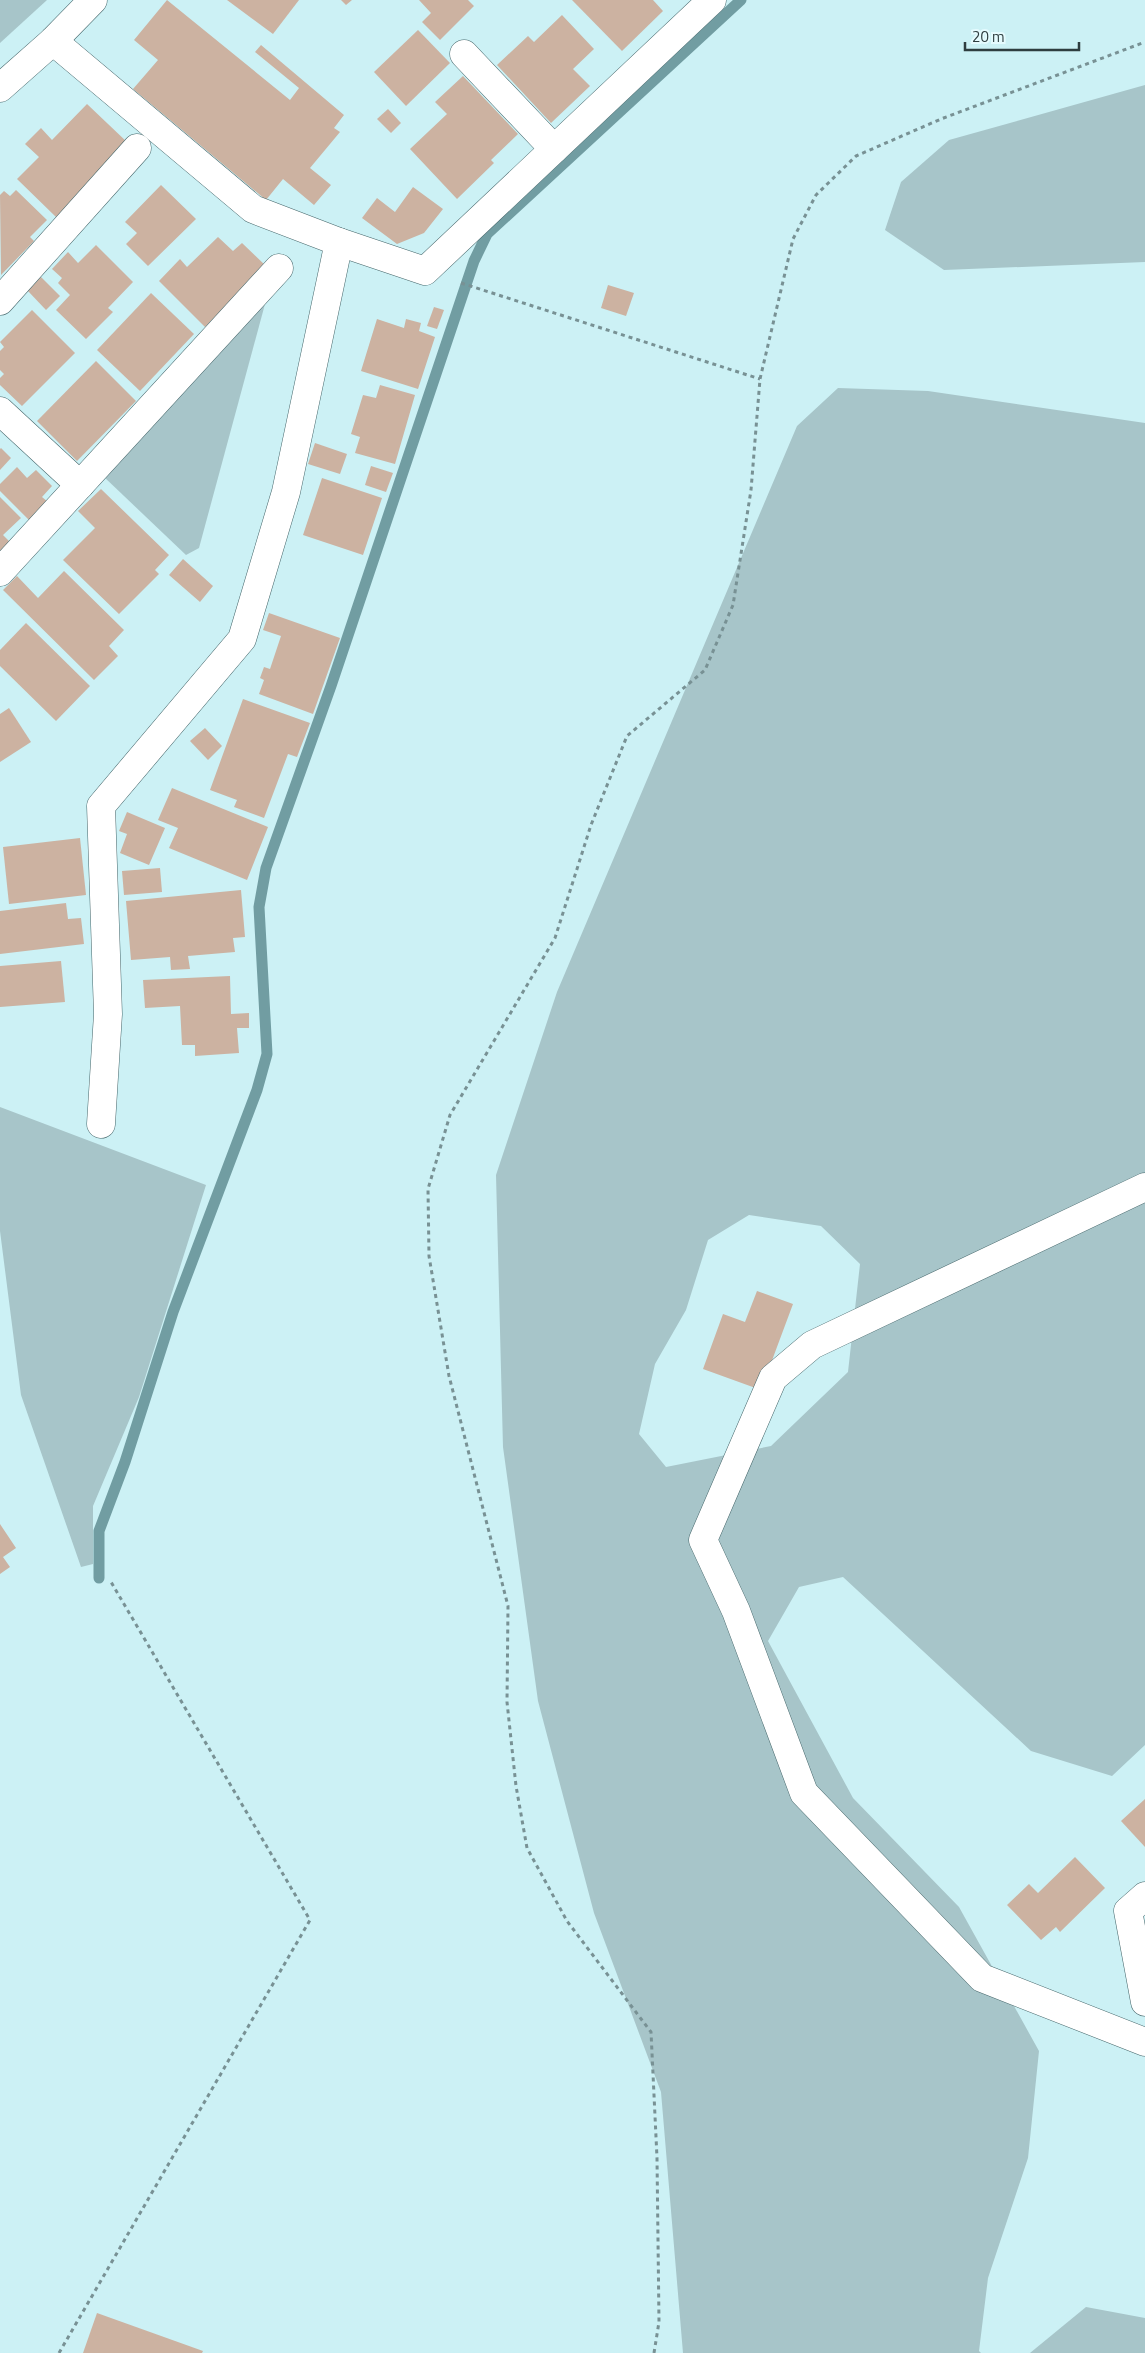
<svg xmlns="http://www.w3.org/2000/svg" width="1145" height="2353" font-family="'Titillium Web',sans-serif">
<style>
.green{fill:#a7c5c9;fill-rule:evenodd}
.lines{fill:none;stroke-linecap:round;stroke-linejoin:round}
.stream{stroke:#719da2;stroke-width:11}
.building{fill:#ccb2a1}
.minor-casing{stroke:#45666a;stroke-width:29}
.path{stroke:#789194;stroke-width:3;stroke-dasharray:4 4;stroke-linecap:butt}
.minor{stroke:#fff;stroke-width:28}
</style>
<rect width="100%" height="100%" fill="#ccf1f5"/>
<g class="green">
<path d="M0,0H47L0,43Z"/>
<path d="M1145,85V262L944,270L885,230L901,182L949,140Z"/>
<path d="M268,293L199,548L186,555L103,476Z"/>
<path d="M838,388L928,391L1145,423V1745L1112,1776L1031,1751L843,1577L799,1587L768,1641L853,1798L959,1907L1039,2051L1028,2158L988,2278L979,2351L981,2353H683L661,2092L594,1913L538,1701L503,1447L496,1175L557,992L797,426ZM749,1215L821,1226L860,1264L848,1372L771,1446L666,1467L639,1434L655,1364L686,1310L708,1240Z"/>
<path d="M0,1107L206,1185L139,1397L93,1506V1564L81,1567L21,1395L0,1231Z"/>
<path d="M1086,2307L1145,2318V2353H1030Z"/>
</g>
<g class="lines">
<path class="stream" d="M99,1578V1531L125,1462L173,1312L257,1090L267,1054L259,907L266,868L331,686L474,261L487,234L741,0"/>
</g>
<g class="building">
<path d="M167,0L290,100L299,88L255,52L261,45L344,115L334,128L340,132L310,168L331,185L314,205L283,179L266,200L133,89L158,60L134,40Z"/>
<path d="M227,0H299L273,34Z"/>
<path d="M341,0H352L346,5Z"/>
<path d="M419,0H468L474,6L440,40L422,22L431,13Z"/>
<path d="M572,0H653L663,11L622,51Z"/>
<path d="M562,15L594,49L573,69L590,86L551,123L497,65L528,36L534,42Z"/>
<path d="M418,30L450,63L406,106L374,72Z"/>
<path d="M463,76L518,134L491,160L494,163L457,199L410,149L447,114L435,102Z"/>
<path d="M87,104L128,143L56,217L17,179L39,157L25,144L41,128L52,140Z"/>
<path d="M388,109L401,123L391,133L377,119Z"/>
<path d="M161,185L196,219L148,266L126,244L137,233L125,222Z"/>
<path d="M413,187L443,209L424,233L397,244L362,218L377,198L395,212Z"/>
<path d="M16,190L47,220L30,237L34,241L1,275L0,195L4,191L10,196Z"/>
<path d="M218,237L233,251L242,243L266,266L205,327L159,281L180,259L187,267Z"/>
<path d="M96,245L133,282L108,308L113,312L86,339L56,310L70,295L58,283L62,278L52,269L68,252L78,263Z"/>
<path d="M41,277L60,296L46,310L27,290Z"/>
<path d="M608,285L634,293L626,316L601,308Z"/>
<path d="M151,293L194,334L140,391L97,350Z"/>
<path d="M434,307L444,310L437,329L427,326Z"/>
<path d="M32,310L75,353L22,406L0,385V378L4,374L0,370V351L4,347L0,342Z"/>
<path d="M377,319L404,328L406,319L421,323L419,331L435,337L418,389L361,371Z"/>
<path d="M96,361L136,401L77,461L37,421Z"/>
<path d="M380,385L415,395L395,464L355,453L360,437L351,434L363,395L376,398Z"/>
<path d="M315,443L347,454L340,474L308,464Z"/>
<path d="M1,448L11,458L0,470V449Z"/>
<path d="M371,466L393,473L386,492L365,485Z"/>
<path d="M17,467L27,478L36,470L52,486L42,497L48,502L29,520L0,491V484Z"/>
<path d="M322,478L382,498L363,555L303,535Z"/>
<path d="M101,489L169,555L155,570L159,574L119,614L63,560L95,528L78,511Z"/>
<path d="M0,497L21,518L3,535L10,542L0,551Z"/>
<path d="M183,559L213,586L200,602L169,575Z"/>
<path d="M64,571L124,630L109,646L118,656L94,680L3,590L17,576L38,598Z"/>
<path d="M269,613L340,638L313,714L259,694L264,680L260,678L264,667L270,669L281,636L263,630Z"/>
<path d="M26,623L90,686L56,721L0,666V650Z"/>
<path d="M243,699L310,723L297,757L288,754L264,818L234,807L237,800L210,790Z"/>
<path d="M9,708L31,742L0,762V714Z"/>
<path d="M205,728L222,746L208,760L190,741Z"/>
<path d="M172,788L268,827L247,880L169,848L178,828L158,820Z"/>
<path d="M127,812L165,828L149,865L120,853L127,834L119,831Z"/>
<path d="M80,838L86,895L9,904L3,847Z"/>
<path d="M160,868L162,892L124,895L122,871Z"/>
<path d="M241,890L245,937L233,938L235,952L188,956L190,969L171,970L170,957L131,960L126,901Z"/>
<path d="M66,903L68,919L81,918L84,944L0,954V911Z"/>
<path d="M61,961L65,1002L0,1007V966Z"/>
<path d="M230,976L231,1014L249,1013V1028H237L239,1053L195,1056V1045H182L180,1006L145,1008L143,980Z"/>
<path d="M757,1291L793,1304L761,1390L703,1369L723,1314L745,1322Z"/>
<path d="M0,1524L16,1548L3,1557L10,1567L0,1574Z"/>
<path d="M1145,1799V1847L1121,1821Z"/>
<path d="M1075,1857L1105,1888L1060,1932L1056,1927L1041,1940L1007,1905L1029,1884L1038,1893Z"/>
<path d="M97,2313L203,2351L202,2353H83Z"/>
</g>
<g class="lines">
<g class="minor-casing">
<g id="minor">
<path d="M53,41L253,209L339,242L286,492L242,639L101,806L108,1014L101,1124"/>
<path d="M464,54L554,149"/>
<path d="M0,88L53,41L93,0"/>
<path d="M339,242L425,271L712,0"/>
<path d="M0,301L137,148"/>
<path d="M0,411L80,485"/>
<path d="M0,572L279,268"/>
<path d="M1145,1187L812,1345L773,1378L703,1540L736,1611L804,1793L982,1978L1145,2042"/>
<path d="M1145,1896L1128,1911L1145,2002"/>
</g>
</g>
<g class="path">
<path d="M461,283L760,379"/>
<path d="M59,2353L310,1920L111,1582"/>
<path d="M654,2353L659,2322L657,2158L651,2032L567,1921L527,1848L516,1786L507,1702L508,1606L449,1376L429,1256L428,1189L450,1115L555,938L591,825L627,736L705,670L733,605L751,490L760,379L793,239L816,195L856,156L941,119L1145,42"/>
</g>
<use href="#minor" class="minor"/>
</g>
<path d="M965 42v8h114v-8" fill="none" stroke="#2e3d3f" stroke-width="2.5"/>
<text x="972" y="42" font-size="15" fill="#2e3d3f" stroke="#e5fbfe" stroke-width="4" paint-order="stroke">20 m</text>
</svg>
